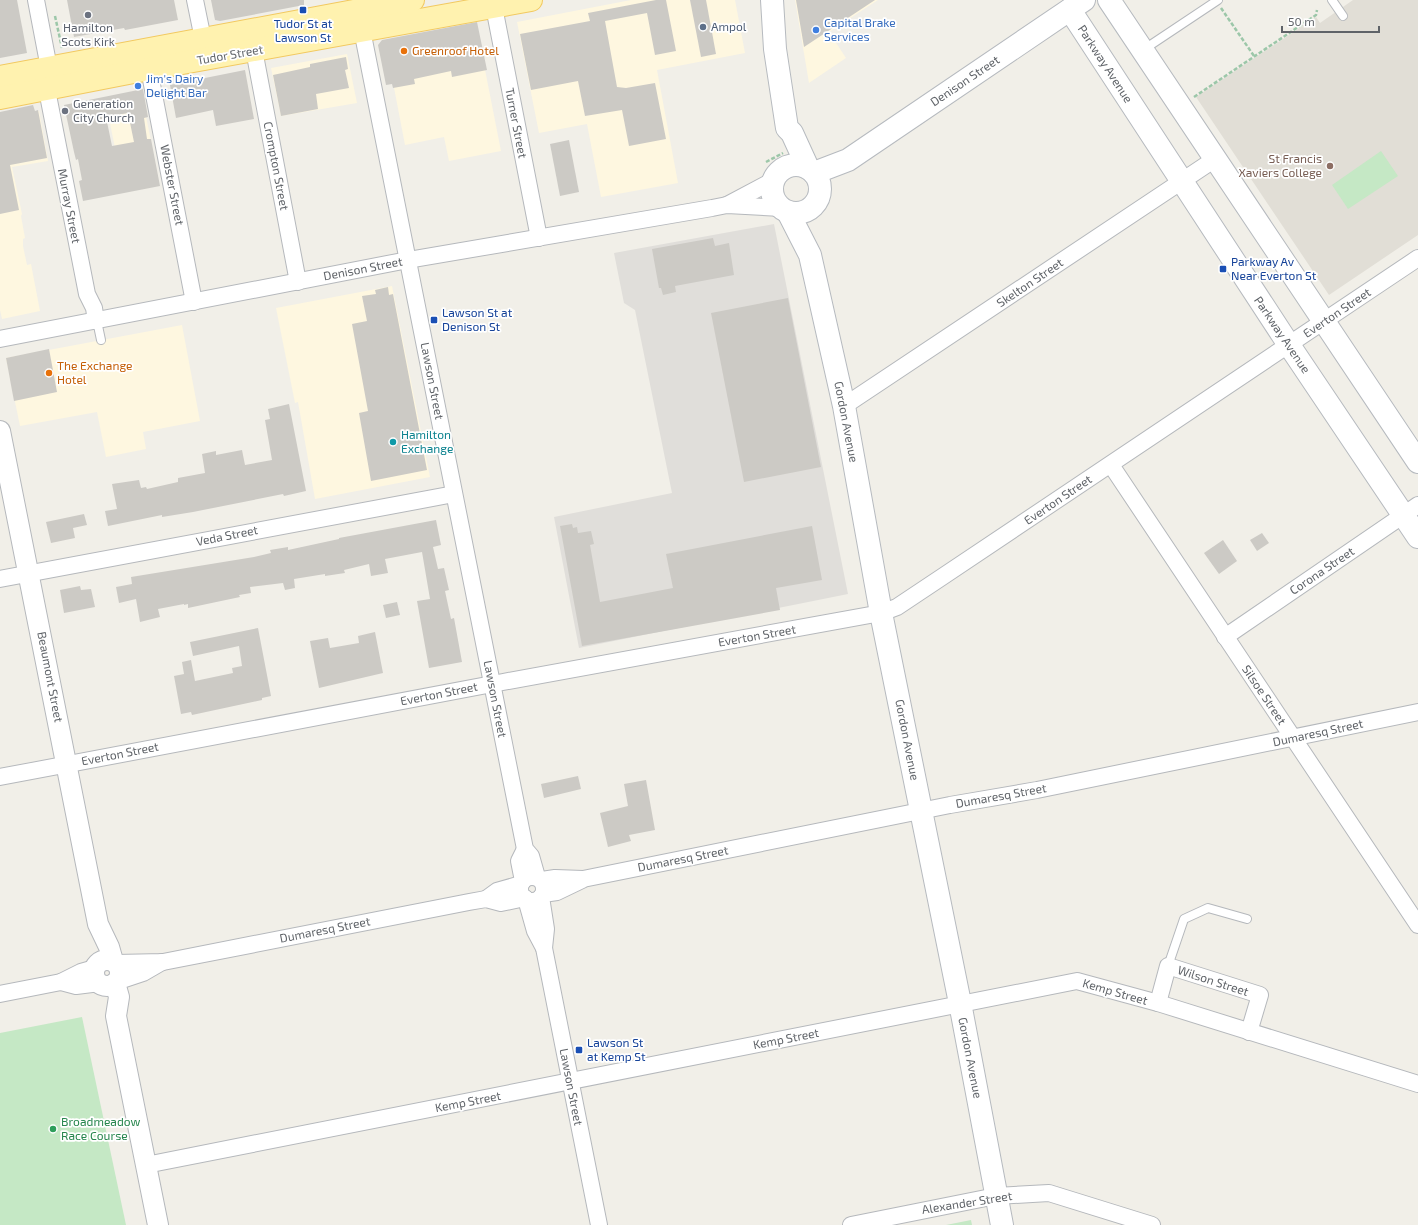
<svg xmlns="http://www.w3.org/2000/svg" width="1418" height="1225" font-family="'Exo 2',sans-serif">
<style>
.commercial{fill:#fef7e0}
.industrial{fill:#e0deda}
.education{fill:#e1ded6}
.green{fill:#c5e8c5}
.building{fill:#cccac5;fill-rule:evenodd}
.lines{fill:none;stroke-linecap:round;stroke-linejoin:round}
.service-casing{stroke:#b5b8bc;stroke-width:10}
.minor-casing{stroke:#b5b8bc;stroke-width:18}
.tertiary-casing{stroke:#b5b8bc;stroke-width:22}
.secondary-casing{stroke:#b6babf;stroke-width:24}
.primary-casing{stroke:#f2c960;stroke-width:24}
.path{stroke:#9cc7a9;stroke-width:2.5;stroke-dasharray:4 2;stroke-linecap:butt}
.service{stroke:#fff;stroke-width:8}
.minor{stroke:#fff;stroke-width:16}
.tertiary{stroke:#fff;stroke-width:20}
.secondary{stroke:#fff;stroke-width:22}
.primary{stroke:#fff2af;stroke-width:22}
.transit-dot{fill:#1a4fb4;stroke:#fff;stroke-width:1.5}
.worship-dot{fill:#6b7280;stroke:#fff;stroke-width:1.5}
.service-dot{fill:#5c6f8a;stroke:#fff;stroke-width:1.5}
.shop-dot{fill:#3f7fe0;stroke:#fff;stroke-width:1.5}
.food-dot{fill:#e8710a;stroke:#fff;stroke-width:1.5}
.education-dot{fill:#8d6e63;stroke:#fff;stroke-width:1.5}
.culture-dot{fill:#0f9aa8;stroke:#fff;stroke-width:1.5}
.leisure-dot{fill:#2e9e5b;stroke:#fff;stroke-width:1.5}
.labels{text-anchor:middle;stroke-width:3.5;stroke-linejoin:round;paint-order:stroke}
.shop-label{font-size:12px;fill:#366cbe;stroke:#fff;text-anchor:start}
.transit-label{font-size:12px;fill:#164399;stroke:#fff;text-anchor:start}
.service-label{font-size:12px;fill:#4e5e75;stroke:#fff;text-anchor:start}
.worship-label{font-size:12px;fill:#5b616d;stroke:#fff}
.food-label{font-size:12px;fill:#c56008;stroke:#fff;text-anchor:start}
.street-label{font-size:12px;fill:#5f6368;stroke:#fff}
.education-label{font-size:12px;fill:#785e54;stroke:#fff;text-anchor:end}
.culture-label{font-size:12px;fill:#0d838f;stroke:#fff;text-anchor:start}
.leisure-label{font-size:12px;fill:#27864d;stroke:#fff;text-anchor:start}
</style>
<rect width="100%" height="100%" fill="#f1efe8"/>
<g class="commercial">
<path d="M631,0H735L745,53L657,70L678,183L601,197L587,124L539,133L517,22Z"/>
<path d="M795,0H878L829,32L846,58L809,83Z"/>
<path d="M477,29L501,151L449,161L444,137L405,145L386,46Z"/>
<path d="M347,54L357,103L281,116L271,68Z"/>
<path d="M141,92L151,141L115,148L105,99Z"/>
<path d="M39,111L48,161L12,167L22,214L21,216L25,238L23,239V246L27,265L31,264L40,311L2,319L0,310V118Z"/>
<path d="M392,286L430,477L315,499L298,402L295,403L276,308Z"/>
<path d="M182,325L200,421L143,432L146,449L106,457L97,412L20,426L6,358Z"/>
</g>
<path class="industrial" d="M774,224L848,594L579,648L554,517L672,493L635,310L624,303L614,253Z"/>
<path class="education" d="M1353,0H1418V235L1329,295L1196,97L1316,17L1320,23Z"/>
<g class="green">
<path d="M1381,151L1398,176L1348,209L1332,185Z"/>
<path d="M82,1017L126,1225H0V1033Z"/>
<path d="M971,1220L972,1225H946Z"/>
</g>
<g class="building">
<path d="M0,0H17L27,53L0,58Z"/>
<path d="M67,0H174L178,20L125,30L124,28L74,37Z"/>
<path d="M211,0H304V5L220,21L215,20Z"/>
<path d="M656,0H666L676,51L655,55L647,13L605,21L617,87L626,88L655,83L666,139L629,146L622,110L585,116L578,81L531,90L520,34L590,21L588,13Z"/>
<path d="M690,0H706L716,54L701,57Z"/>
<path d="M796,0H875L804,47Z"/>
<path d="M477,22L487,70L452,77L451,71L414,79L415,84L393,88L392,84L386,85L378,45L382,40Z"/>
<path d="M346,57L348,69L345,70L349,88L316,94L318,109L281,116L273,75L310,67V64Z"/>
<path d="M245,70L254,119L216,126L213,110L176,118L170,85Z"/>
<path d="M143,89L148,117L144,118L147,139H151L160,186L83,201L79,181L82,180L78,159L76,160L74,152L64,105ZM128,113L134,142L112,146L106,117Z"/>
<path d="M33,105L35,111L38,110L47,158L10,165L19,210L0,214V112Z"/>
<path d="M569,140L579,192L560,196L550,144Z"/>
<path d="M713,238L715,246L729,243L734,275L675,286L676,292L663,295L661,288H659L652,249Z"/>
<path d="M388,287L389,295L393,294L427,470L371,481L359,413L368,411L352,324L367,321L362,296L376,294L375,290Z"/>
<path d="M788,298L821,467L744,482L711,313Z"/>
<path d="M49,349L57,392L14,401L6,358Z"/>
<path d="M289,404L306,491L284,496L283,494L193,512L162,517V515L108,526L105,511L117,509L112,484L139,480L141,488L146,487L147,489L178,482V478L205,473L202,454L216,451V455L242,450L245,465L272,460L265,420L270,419L268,409Z"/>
<path d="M84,514L87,525L73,528L75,538L51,543L46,522Z"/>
<path d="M436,520L441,545L433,547L438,569L444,568L449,590L445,591L451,619L454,618L462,662L429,668L417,601L430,599L422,552L385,559L388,573L371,576L369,564L344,570L345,573L325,576V574L294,579L295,588L285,590L283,583L250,587L251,593L239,595L240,597L188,608V604L184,605V604L158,609L160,617L140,622L136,599L119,603L116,587L132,584L131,577L254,557L271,553L270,550L288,547V550L339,539V538Z"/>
<path d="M572,524L573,528L577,527L578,533L591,531L594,544L590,545L600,602L673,588L666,554L812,526L822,580L776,588L780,610L582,646L560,526Z"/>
<path d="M1262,533L1269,543L1257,551L1250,540Z"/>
<path d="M1223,540L1237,561L1219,574L1204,553Z"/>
<path d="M80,586L81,590L91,589L95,607L64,613L60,590Z"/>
<path d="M397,602L400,615L386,618L383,605Z"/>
<path d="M258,628L271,696L262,698V700L192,715L191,712L181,714L174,676L184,674L182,662L191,660L195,681L233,673L232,668L242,666L239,646L193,656L190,642Z"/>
<path d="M375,632L383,673L319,688L310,641L328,638L330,648L359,643L358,636Z"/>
<path d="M578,776L581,789L544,798L541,784Z"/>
<path d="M646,780L655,830L629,835L631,841L608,847L600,813L628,806L624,784Z"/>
</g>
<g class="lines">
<g class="service-casing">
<g id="service">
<path d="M1332,0L1343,16"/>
<path d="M1143,50L1218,0"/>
<path d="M97,321L101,340"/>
<path d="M1168,966L1184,919L1208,908L1247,919"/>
</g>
</g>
<g class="minor-casing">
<g id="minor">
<path d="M36,0L49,68"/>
<path d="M195,0L203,39"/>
<path d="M494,7L539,238"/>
<path d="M362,30L525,849L531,856L537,877"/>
<path d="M254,50L298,282"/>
<path d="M149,69L194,302"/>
<path d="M47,90L87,294L94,308L96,321"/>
<path d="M727,205L774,180"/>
<path d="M0,339L408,260L712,208L727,205L782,208"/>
<path d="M844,406L1215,159"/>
<path d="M1111,465L1418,925"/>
<path d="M0,579L454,494"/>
<path d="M1225,637L1418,505"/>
<path d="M0,777L503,682L881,613L897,607L942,577L1418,258"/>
<circle cx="532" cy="889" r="12"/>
<path d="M542,880L555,878L583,879L950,805L1037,790L1418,712"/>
<path d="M523,881L519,861L525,849"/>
<path d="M543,894L557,892L582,880"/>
<path d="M541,897L546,929L544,948"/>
<path d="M486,899L497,891L521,884"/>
<path d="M526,899L535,931L544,948L599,1225"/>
<path d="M116,963L163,962L469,902L486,899L501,903L525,898"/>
<path d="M61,982L76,986L100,983"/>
<path d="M116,982L143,973L162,962"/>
<path d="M0,994L61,982L81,972L95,968"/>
<path d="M1158,1003L1168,966L1260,995L1249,1032"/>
<path d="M146,1165L1077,981L1158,1003L1418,1084"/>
<path d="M851,1225L996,1196L1049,1193L1152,1225"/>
</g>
</g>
<g class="tertiary-casing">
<g id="tertiary">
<path d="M0,431L98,924L109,947L113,961"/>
<circle cx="107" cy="973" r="13"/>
<path d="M115,983L119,997L116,1016L158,1225"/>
</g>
</g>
<g class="secondary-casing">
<g id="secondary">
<path d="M772,0L775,49L787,128L792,133L808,168"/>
<path d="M1109,0L1418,462"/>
<path d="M1070,10L1289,345L1418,537"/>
<circle cx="796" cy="189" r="24"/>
<path d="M814,173L848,160L1084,0"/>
<path d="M788,212L810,255L844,406L881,613L960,1003L1002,1225"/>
</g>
</g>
<g class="primary-casing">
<g id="primary">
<path d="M0,77L413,0"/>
<path d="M0,98L149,69L531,0"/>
</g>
</g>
<g class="path">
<path d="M1221,8L1254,56"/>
<path d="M55,16L62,48"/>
<path d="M1194,97L1316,15L1317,10"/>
<path d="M766,162L783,153"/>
</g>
<use href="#service" class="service"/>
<use href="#minor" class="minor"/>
<use href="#tertiary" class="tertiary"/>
<use href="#secondary" class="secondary"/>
<use href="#primary" class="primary"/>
</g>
<g class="transit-dot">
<rect x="299" y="6" width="8" height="8" rx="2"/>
<rect x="1219" y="265" width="8" height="8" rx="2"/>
<rect x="430" y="316" width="8" height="8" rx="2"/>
<rect x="575" y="1046" width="8" height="8" rx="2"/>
</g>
<g class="worship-dot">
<circle cx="88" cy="15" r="4"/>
<circle cx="65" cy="111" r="4"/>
</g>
<circle class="service-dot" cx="703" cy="27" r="4"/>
<g class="shop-dot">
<circle cx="816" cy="30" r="4"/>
<circle cx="138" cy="86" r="4"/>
</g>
<g class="food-dot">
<circle cx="404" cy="51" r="4"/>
<circle cx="49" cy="373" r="4"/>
</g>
<circle class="education-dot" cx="1330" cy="166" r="4"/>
<circle class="culture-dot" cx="393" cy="442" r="4"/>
<circle class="leisure-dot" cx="53" cy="1129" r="4"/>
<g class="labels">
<g class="shop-label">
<text x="824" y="27">Capital Brake<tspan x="824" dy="14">Services</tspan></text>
<text x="146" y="83">Jim's Dairy<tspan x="146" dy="14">Delight Bar</tspan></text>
</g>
<g class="transit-label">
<text x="303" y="28" text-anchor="middle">Tudor St at<tspan x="303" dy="14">Lawson St</tspan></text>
<text x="1231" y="266">Parkway Av<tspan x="1231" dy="14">Near Everton St</tspan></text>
<text x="442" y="317">Lawson St at<tspan x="442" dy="14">Denison St</tspan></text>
<text x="587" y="1047">Lawson St<tspan x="587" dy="14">at Kemp St</tspan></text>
</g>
<g class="service-label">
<text x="711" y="31">Ampol</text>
</g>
<g class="worship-label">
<text x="88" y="32">Hamilton<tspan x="88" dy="14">Scots Kirk</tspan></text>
<text x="73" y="108" text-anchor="start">Generation<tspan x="73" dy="14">City Church</tspan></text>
</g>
<g class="food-label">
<text x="412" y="55">Greenroof Hotel</text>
<text x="57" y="370">The Exchange<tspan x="57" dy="14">Hotel</tspan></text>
</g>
<g class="street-label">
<text transform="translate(230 55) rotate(-10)" y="4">Tudor Street</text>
<text transform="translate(1105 64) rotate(57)" y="4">Parkway Avenue</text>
<text transform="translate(965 81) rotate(-34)" y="4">Denison Street</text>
<text transform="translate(516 123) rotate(79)" y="4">Turner Street</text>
<text transform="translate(276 166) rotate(79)" y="4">Crompton Street</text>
<text transform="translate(172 185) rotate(79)" y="4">Webster Street</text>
<text transform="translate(69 206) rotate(79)" y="4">Murray Street</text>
<text transform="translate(363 269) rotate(-11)" y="4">Denison Street</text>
<text transform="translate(1030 283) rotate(-34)" y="4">Skelton Street</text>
<text transform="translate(1337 313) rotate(-34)" y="4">Everton Street</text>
<text transform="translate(1282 335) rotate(56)" y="4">Parkway Avenue</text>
<text transform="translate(432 381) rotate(79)" y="4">Lawson Street</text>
<text transform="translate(846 422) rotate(79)" y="4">Gordon Avenue</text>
<text transform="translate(1058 500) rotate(-34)" y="4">Everton Street</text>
<text transform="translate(227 536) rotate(-11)" y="4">Veda Street</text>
<text transform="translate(1322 571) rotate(-34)" y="4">Corona Street</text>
<text transform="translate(757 636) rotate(-10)" y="4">Everton Street</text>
<text transform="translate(50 677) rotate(79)" y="4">Beaumont Street</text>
<text transform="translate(439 694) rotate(-11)" y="4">Everton Street</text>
<text transform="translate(1264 695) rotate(56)" y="4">Silsoe Street</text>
<text transform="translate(495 699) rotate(79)" y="4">Lawson Street</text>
<text transform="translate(1318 733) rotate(-12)" y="4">Dumaresq Street</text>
<text transform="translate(907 740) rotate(79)" y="4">Gordon Avenue</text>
<text transform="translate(120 754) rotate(-11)" y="4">Everton Street</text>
<text transform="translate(1001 796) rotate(-10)" y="4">Dumaresq Street</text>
<text transform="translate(683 859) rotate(-11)" y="4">Dumaresq Street</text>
<text transform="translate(325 930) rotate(-11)" y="4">Dumaresq Street</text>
<text transform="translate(1213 981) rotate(18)" y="4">Wilson Street</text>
<text transform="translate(1115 992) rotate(16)" y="4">Kemp Street</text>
<text transform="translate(786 1039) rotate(-11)" y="4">Kemp Street</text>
<text transform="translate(970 1058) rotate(79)" y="4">Gordon Avenue</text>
<text transform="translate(571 1087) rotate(79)" y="4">Lawson Street</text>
<text transform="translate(468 1102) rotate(-11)" y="4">Kemp Street</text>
<text transform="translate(967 1203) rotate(-9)" y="4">Alexander Street</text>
</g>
<g class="education-label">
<text x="1322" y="163">St Francis<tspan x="1322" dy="14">Xaviers College</tspan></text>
</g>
<g class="culture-label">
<text x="401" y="439">Hamilton<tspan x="401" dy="14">Exchange</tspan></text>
</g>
<g class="leisure-label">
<text x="61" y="1126">Broadmeadow<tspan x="61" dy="14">Race Course</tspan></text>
</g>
</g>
<path d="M1282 26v6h97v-6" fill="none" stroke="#5f6368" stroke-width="2"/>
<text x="1288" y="26" font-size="12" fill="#5f6368" stroke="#ffffff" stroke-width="3" paint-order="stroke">50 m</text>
</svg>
